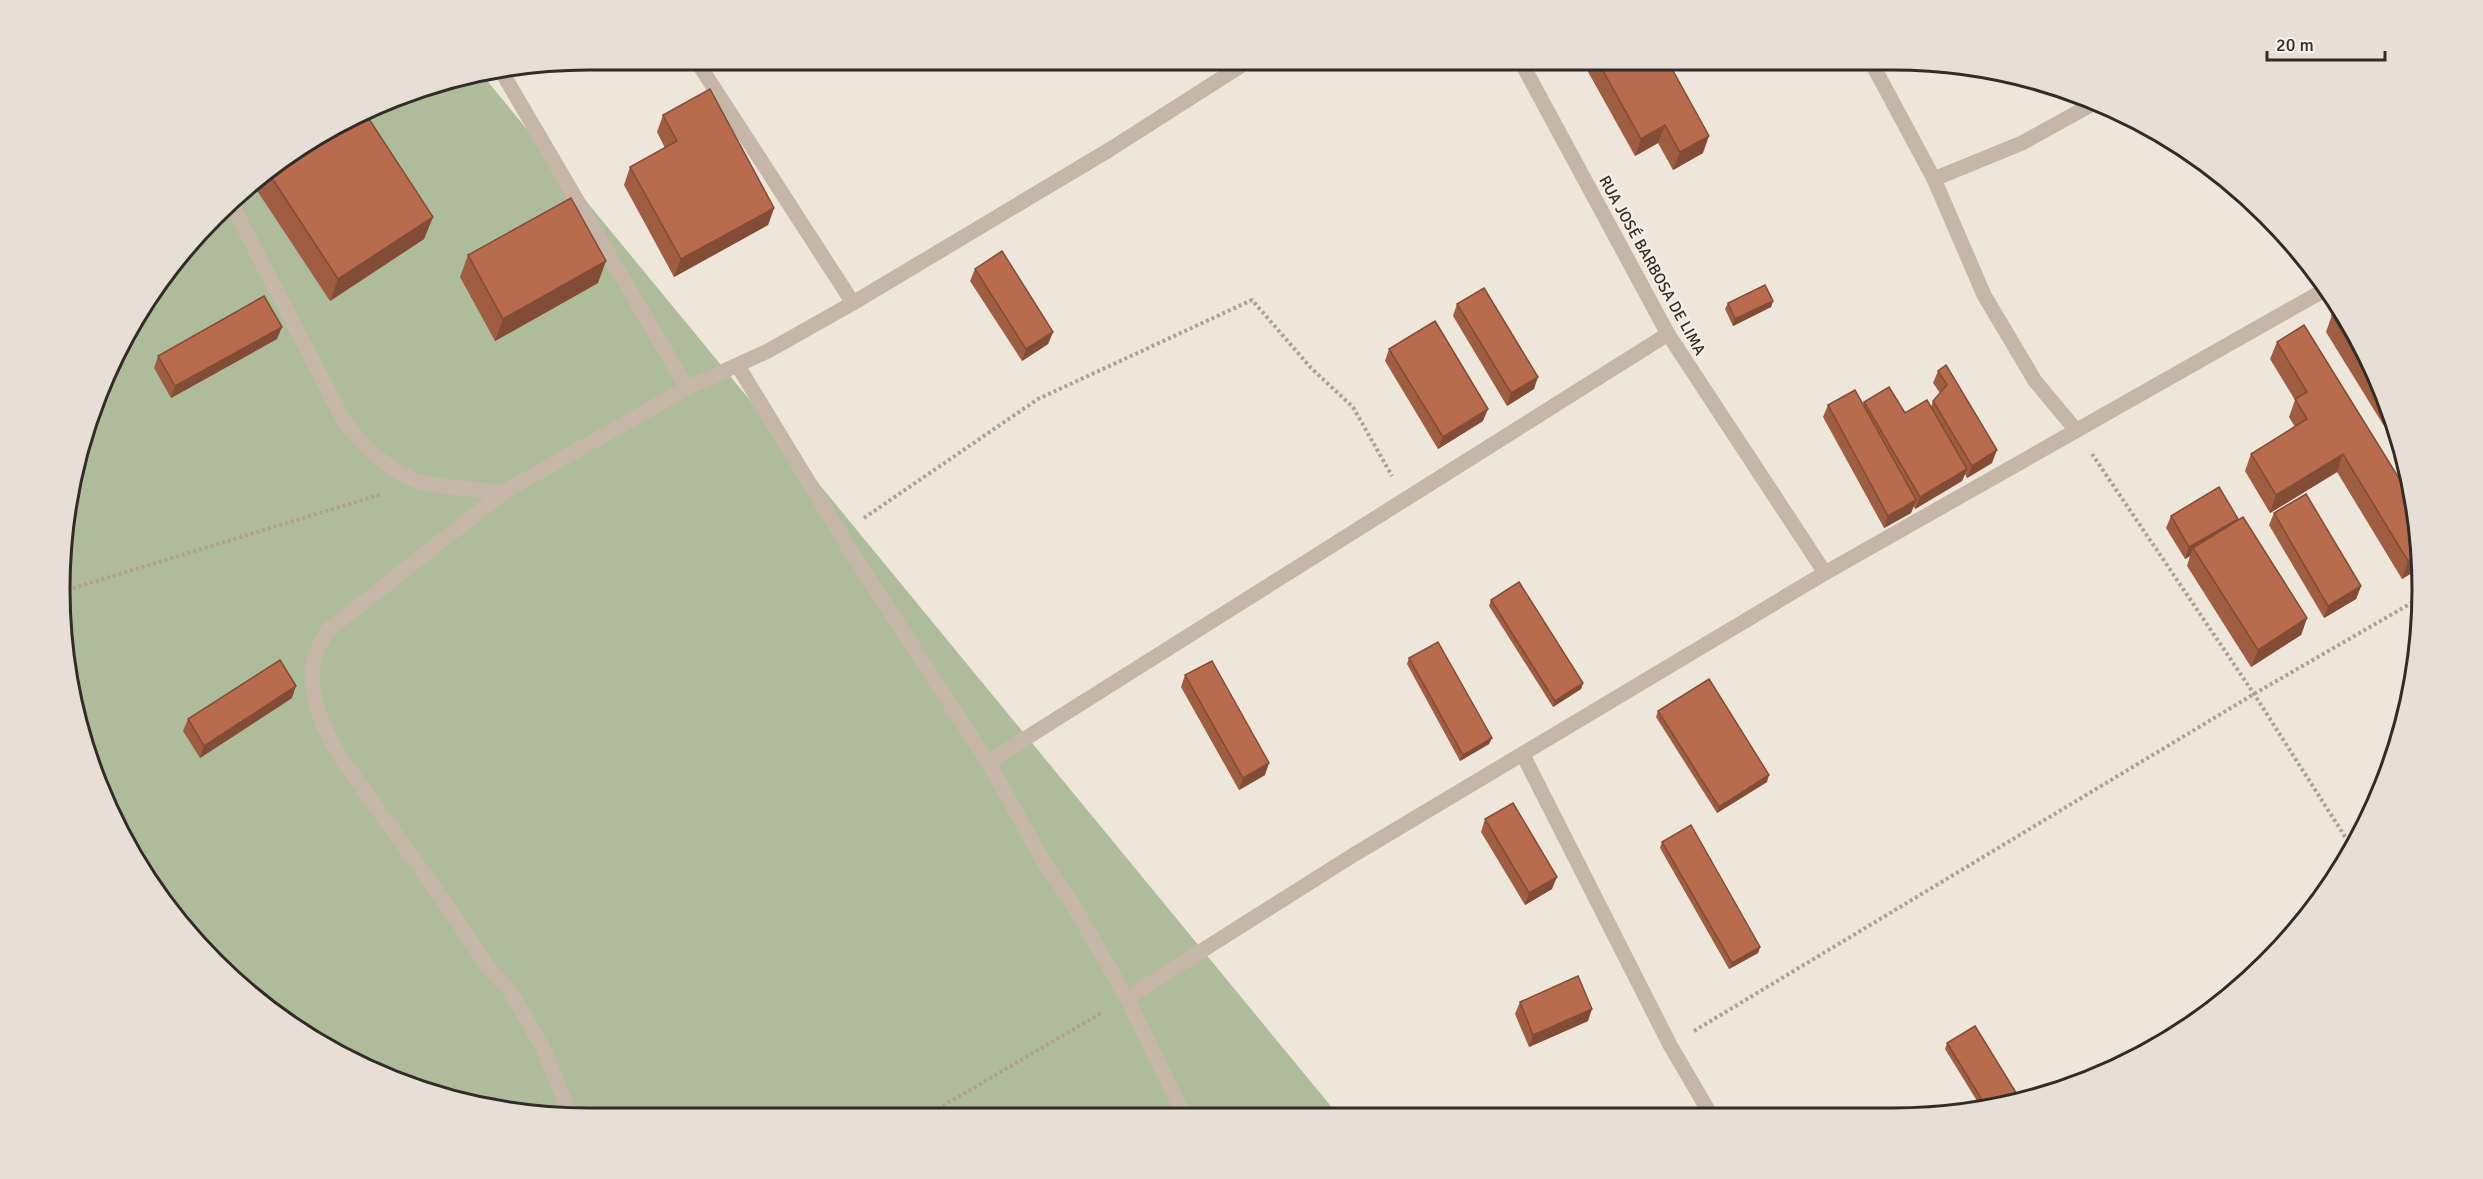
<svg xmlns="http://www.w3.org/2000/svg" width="2483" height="1179" font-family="Signika,sans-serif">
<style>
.green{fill:#afbc9c}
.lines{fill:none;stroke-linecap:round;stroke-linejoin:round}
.path{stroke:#b0a092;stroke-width:4;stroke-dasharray:3 3;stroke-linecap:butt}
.minor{stroke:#c5b6a7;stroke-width:15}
.wall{fill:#9f5d42}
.shaded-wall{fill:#824c36}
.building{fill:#b96c4d;stroke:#824c36;stroke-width:1.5}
.labels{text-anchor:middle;stroke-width:4.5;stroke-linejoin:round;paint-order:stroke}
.street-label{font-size:16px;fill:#322b27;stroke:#f7efe5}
.rim{fill:none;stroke:#322b27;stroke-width:3}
</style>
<rect width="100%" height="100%" fill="#eee6da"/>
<path class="green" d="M484,77L1339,1116L589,1119L487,1109L387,1079L241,988L131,854L88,760L65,659L70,487L131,325L241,191L324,131L419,88Z"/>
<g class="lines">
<g class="path">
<path d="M2092,454L2254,694L2351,846"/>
<path d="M864,518L1038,399L1252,300L1311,368L1353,407L1392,476"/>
<path d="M67,590L382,494"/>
<path d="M1694,1031L2254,694L2422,597"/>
<path d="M922,1118L1103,1012"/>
</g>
<g class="minor">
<path d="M696,60L853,303"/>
<path d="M1520,60L1668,334L1825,573"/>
<path d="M1870,60L1934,179L1984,295L2035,381L2075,429"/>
<path d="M503,74L687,388"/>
<path d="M1934,179L2022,143L2098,101"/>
<path d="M231,203L345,423C365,447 388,472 421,482C442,488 481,489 504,492"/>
<path d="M738,366L852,553L988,762L1045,864L1069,898L1127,998L1185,1117"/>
<path d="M1523,755L1670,1045L1711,1115"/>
<path d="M988,762L1668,334"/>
<path d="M1127,998L1355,854L1825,573L2328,288"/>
<path d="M571,1117L543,1048L510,991L488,967L441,897L341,758C323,729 307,695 314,660C316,650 323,639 328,630L504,492L687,388L768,351L853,303L1109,150L1250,60"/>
</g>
</g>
<g class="wall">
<path d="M1582,60H1667L1703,153L1673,170L1658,143L1635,156L1582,61Z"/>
<path d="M663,115L774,208L768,225L674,277L624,185L630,167L665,148L657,132Z"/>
<path d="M324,131L433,217L424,239L330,301L252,183Z"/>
<path d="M468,255L598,283L495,341L460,277Z"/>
<path d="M975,269L1053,332L1048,344L1022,361L970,281Z"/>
<path d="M1773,301L1771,307L1733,326L1725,309L1728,303Z"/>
<path d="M1457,304L1534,389L1507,406L1453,316Z"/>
<path d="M2332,315L2383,387L2405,460L2326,332Z"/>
<path d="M277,339L171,398L154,368L158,356Z"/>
<path d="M2277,342L2415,504L2421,567L2402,579L2337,472L2270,513L2245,471L2251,454L2295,427L2289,417L2295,400L2270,359Z"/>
<path d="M1389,349L1483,421L1438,449L1385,361Z"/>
<path d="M1938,371L1992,463L1967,478L1965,474L1962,481L1915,509L1914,506L1911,513L1884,528L1823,417L1828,405L1863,404L1864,402L1905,413L1931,407L1933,401L1940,393L1933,383Z"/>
<path d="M2274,513L2361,586L2356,599L2324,618L2269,525Z"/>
<path d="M2171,516L2238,519L2237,520L2307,618L2301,635L2251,667L2187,566L2190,556L2185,559L2166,528Z"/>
<path d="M1491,600L1583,683L1581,689L1553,707L1489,606Z"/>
<path d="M1409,658L1489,744L1460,761L1407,664Z"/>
<path d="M1185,675L1265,775L1239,790L1181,687Z"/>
<path d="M292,698L200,758L183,731L188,719Z"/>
<path d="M1658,711L1767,782L1717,813L1656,717Z"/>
<path d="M1485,819L1552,889L1525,905L1481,832Z"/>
<path d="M1662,842L1760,947L1758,953L1729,969L1660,848Z"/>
<path d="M1520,1002L1588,1021L1529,1047L1515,1014Z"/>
<path d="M1947,1043L2020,1099L1982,1109L1945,1049Z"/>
</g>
<g class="shaded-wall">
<path d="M1665,125L1658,143L1635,156L1641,139Z"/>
<path d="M1709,136L1703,153L1673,170L1680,152Z"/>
<path d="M774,208L768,225L674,277L681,259Z"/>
<path d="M433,217L424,239L330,301L338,279Z"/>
<path d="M606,261L598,283L495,341L503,319Z"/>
<path d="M1773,301L1771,307L1733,326L1735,319Z"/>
<path d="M282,327L277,339L171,398L175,386Z"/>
<path d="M1053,332L1048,344L1022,361L1026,349Z"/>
<path d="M1538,377L1534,389L1507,406L1511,393Z"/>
<path d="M1488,409L1483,421L1438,449L1443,437Z"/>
<path d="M1997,450L1992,463L1967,478L1972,466Z"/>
<path d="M2343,454L2337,472L2270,513L2276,495Z"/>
<path d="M1967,469L1962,481L1915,509L1920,497Z"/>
<path d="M1916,500L1911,513L1884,528L1888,516Z"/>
<path d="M2238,519L2233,531L2193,548L2190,556L2185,559L2189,547Z"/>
<path d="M2420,554L2421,567L2402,579L2408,561Z"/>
<path d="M2361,586L2356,599L2324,618L2328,606Z"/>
<path d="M2307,618L2301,635L2251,667L2258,650Z"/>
<path d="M1583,683L1581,689L1553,707L1555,701Z"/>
<path d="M296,686L292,698L200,758L204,746Z"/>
<path d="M1492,738L1489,744L1460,761L1463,755Z"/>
<path d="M1269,763L1265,775L1239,790L1243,778Z"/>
<path d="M1769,775L1767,782L1717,813L1719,807Z"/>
<path d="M1557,877L1552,889L1525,905L1529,893Z"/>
<path d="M1760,947L1758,953L1729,969L1732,963Z"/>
<path d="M1592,1009L1588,1021L1529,1047L1533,1035Z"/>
</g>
<g class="building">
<path d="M1597,60H1667L1709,136L1680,152L1665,125L1641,139Z"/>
<path d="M710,89L774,208L681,259L630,167L677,141L663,115Z"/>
<path d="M365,113L433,217L338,279L268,172L324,131Z"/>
<path d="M571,198L606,261L503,319L468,255Z"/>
<path d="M1002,251L1053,332L1026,349L975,269Z"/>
<path d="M1765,285L1773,301L1735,319L1728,303Z"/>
<path d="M1484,288L1538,377L1511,393L1457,304Z"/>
<path d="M264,296L282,327L175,386L158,356Z"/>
<path d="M2341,310L2383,387L2388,405L2332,315Z"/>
<path d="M1435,321L1488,409L1443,437L1389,349Z"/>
<path d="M2304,325L2415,504L2420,554L2408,561L2343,454L2276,495L2251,454L2307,419L2295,399L2307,392L2277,342Z"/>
<path d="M1946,365L1997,450L1972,466L1933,401L1947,385L1938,371Z"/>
<path d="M1889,387L1905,413L1927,400L1967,469L1920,497L1864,402Z"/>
<path d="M1855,390L1916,500L1888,516L1828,405Z"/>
<path d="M2219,487L2238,519L2189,547L2171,516Z"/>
<path d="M2306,494L2361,586L2328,606L2274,513Z"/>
<path d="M2243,517L2307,618L2258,650L2193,548Z"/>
<path d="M1519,582L1583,683L1555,701L1491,600Z"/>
<path d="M1438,642L1492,738L1463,755L1409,658Z"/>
<path d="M280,660L296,686L204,746L188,719Z"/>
<path d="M1212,661L1269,763L1243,778L1185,675Z"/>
<path d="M1709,679L1769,775L1719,807L1658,711Z"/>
<path d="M1513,803L1557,877L1529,893L1485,819Z"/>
<path d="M1691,825L1760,947L1732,963L1662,842Z"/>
<path d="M1578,976L1592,1009L1533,1035L1520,1002Z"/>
<path d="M1975,1026L2020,1099L1987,1108L1947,1043Z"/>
</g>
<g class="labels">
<g class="street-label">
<text transform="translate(1653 265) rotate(61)" y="6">RUA JOSÉ BARBOSA DE LIMA</text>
</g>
</g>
<path d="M0 0H2483V1179H0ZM589 70H1893A519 519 0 0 1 2412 589V589A519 519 0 0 1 1893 1108H589A519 519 0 0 1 70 589V589A519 519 0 0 1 589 70Z" fill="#e7dfd6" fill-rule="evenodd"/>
<path class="rim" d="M589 70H1893A519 519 0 0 1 2412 589V589A519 519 0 0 1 1893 1108H589A519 519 0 0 1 70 589V589A519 519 0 0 1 589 70Z"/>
<path d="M2267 51v9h118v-9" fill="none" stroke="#322b27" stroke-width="3"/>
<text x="2276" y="51" font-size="18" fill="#322b27" stroke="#f7efe5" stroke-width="4.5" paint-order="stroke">20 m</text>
</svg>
